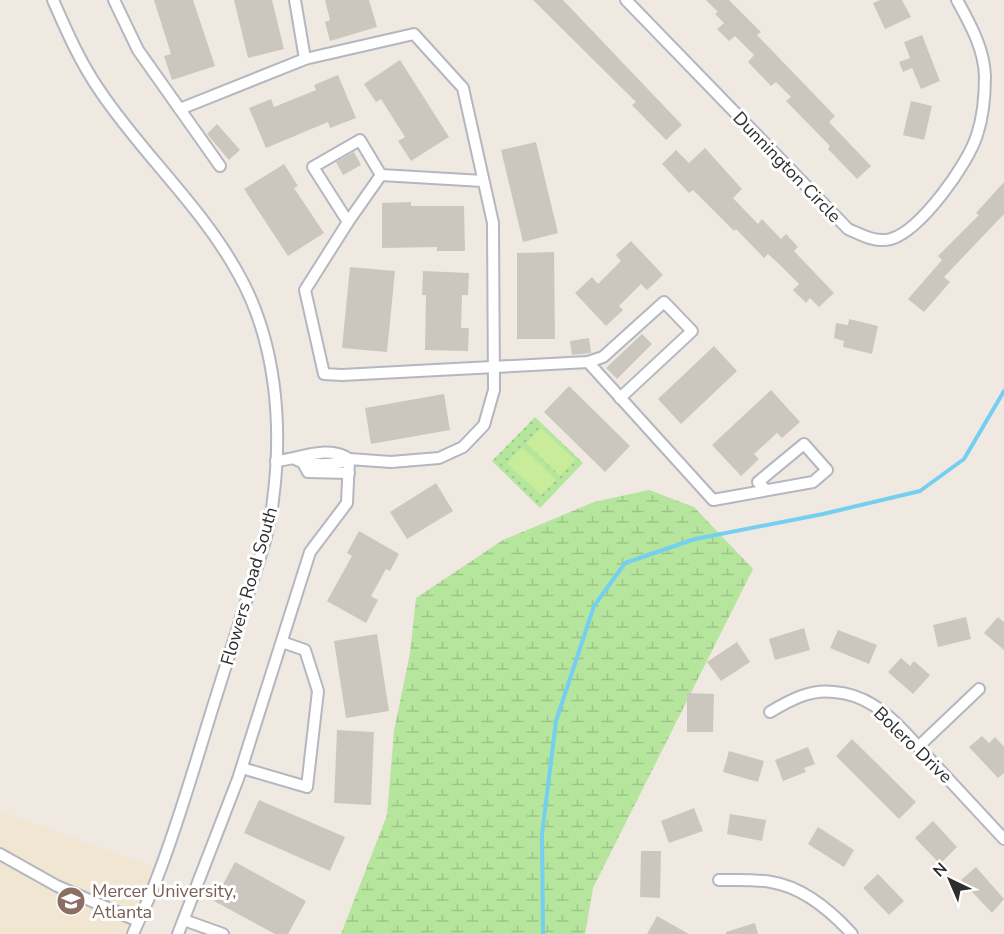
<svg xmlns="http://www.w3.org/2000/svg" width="1004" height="934" font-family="'Nunito Sans',sans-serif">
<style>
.education{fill:#f0e6d1}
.grass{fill:url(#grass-dots)}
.wetland{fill:url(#wetland-marsh)}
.pitch{fill:#c9ec9a}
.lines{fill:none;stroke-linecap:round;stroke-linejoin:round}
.stream{stroke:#75cff0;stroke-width:4}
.building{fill:#cbc7bf}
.minor-casing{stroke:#b4b7c1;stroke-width:14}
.minor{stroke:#fff;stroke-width:10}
.labels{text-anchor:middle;stroke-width:6;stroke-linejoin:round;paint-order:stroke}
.street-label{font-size:18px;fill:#2e2e2e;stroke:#fff}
.education-label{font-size:18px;fill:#785e54;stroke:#fff;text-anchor:start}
</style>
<defs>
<pattern id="grass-dots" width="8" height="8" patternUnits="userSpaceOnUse" patternTransform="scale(1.5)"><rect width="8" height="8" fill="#b6e59e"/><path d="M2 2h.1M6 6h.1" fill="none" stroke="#9dc588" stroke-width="1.8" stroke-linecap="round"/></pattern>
<pattern id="wetland-marsh" width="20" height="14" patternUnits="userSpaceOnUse" patternTransform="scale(1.5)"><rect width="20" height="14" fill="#b6e59e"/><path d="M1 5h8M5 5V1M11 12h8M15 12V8" fill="none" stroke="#9dc588"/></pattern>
</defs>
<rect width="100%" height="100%" fill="#efe9e1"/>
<path class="education" d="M0,811L156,868L130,934H0Z"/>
<path class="grass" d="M535,417L583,463L540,508L492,461Z"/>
<path class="wetland" d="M649,490L694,507L753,569L593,888L585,934H341L387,815L394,731L410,653L416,598L503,540L594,502Z"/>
<g class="pitch">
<path d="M541,428L575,460L560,476L526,443Z"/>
<path d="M522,447L556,480L541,495L507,463Z"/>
</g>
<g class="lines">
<path class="stream" d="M543,934L542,834L556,721L594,606L625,563L695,539L823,514L920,491L964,459L1004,391"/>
</g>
<g class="building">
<path d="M154,0H193L215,66L172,80L164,56L171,54Z"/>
<path d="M234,0H272L284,49L248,58Z"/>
<path d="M325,0H369L377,27L330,41L325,22L330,20Z"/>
<path d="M533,0H563L682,125L666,140L632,105L636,102Z"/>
<path d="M706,0H729L761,32L757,35L835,116L829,122L871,166L857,179L828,149L830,146L786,101L791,97L776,82L771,86L748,62L754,55L735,36L729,41L717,29L724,23L715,14L718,12Z"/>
<path d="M880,0H902L911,17L885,29L873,3Z"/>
<path d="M922,35L940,81L921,89L912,68L903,72L899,62L910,58L904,42Z"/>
<path d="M400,60L449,137L411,161L398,141L405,137L381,99L376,102L364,84Z"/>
<path d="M338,75L356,118L330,128L328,122L266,148L249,108L271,99L274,107L316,90L314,85Z"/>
<path d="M911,101L932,106L924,140L903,135Z"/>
<path d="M217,124L240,150L229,160L207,134Z"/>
<path d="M536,142L558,233L523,242L501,150Z"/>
<path d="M705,148L742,189L733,198L758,224L762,219L781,239L786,234L798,247L794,251L834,293L819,307L810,298L806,303L793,290L799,284L780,265L768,254L764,258L736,229L734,231L693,190L689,193L662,164L676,150L689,163Z"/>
<path d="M354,152L361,165L343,175L336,162Z"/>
<path d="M284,164L298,186L294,188L324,233L288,256L244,189Z"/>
<path d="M1004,182V214L944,277L950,282L924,312L908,299L942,260L938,256L979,215L976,213Z"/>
<path d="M411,202V206H464L465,251H437V247L382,248V203Z"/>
<path d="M631,241L663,275L647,290L641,284L619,306L623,310L606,326L575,293L592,277L598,284L621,261L616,255Z"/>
<path d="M554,252L555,339H517V253Z"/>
<path d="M350,267L395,271L387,352L342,348Z"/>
<path d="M423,271L469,273L468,295H462L461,328H469L468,351L425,350L426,295H422Z"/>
<path d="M849,319L878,326L872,354L843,347L844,341L834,338L836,323L848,325Z"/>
<path d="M642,334L652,344L617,379L606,368Z"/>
<path d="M589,338L591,353L572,355L570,341Z"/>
<path d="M714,346L737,371L681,424L658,399Z"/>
<path d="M569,386L630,446L605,472L544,412Z"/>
<path d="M771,390L800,422L782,438L777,433L754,454L759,459L741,476L712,445Z"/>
<path d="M444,394L450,430L371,444L365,408Z"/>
<path d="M436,483L453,511L407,539L390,512Z"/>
<path d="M359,531L399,554L390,571L386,569L371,596L378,600L366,623L327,601L352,556L347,553Z"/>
<path d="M966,617L971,639L938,647L933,625Z"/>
<path d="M998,617L1004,622V650L984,633Z"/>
<path d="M804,628L810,650L775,660L769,639Z"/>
<path d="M838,630L877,645L869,664L830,648Z"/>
<path d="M377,634L389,711L346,718L334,641Z"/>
<path d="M737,642L750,662L721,681L707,662Z"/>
<path d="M901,658L910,666L914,661L930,675L913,694L888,672Z"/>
<path d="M687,693L714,694L713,732H687Z"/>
<path d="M337,730L374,732L371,805L334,803Z"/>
<path d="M982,736L989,743L995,737L1004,747V773L998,778L969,747Z"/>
<path d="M852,739L916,802L899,819L836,756Z"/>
<path d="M808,747L815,764L804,768L806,772L783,781L775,760Z"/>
<path d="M729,751L764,761L758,782L723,772Z"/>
<path d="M259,800L345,837L330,871L244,833Z"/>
<path d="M694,808L703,831L669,843L661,821Z"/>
<path d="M730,814L766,820L762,841L727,834Z"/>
<path d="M933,821L957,847L940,864L915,838Z"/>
<path d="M818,827L854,850L844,867L808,844Z"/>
<path d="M641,851H661L660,898L640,897Z"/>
<path d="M235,862L306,901L288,934H275L214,901Z"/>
<path d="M976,867L1004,899L992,913L961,880Z"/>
<path d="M878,874L904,901L889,915L863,888Z"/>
<path d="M657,916L689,934H647Z"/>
<path d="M755,923L758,934H726V932Z"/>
</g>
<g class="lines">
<g class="minor-casing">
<g id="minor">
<path d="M53,0C67,32 80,62 100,91C143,155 202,207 239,275C276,341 283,425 273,500C270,530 259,560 250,589C239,625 227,661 216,697C197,757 180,819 157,878C150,897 141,915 133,934"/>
<path d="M114,0L138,50L220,166"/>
<path d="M295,0L305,59"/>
<path d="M626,0L848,229C862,235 875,243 891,239C921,230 968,164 977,135C983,117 985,96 985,76C984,48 970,24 957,0"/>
<path d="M381,175L348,222L305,290L324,374L342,375L588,362L603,357L664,302L692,331L620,398"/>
<path d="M381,175L483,181"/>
<path d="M348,222L313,167L360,140L381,175"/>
<path d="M588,362L713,500L813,482L827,470L804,444L758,482L766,490"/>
<path d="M276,461C299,459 329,444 349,459C336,466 308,466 295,459"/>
<path d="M303,463L308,472L349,473"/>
<path d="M770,712C790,700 810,689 834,692C847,693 862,698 873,705C893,717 910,738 926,755C952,783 978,811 1004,839"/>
<path d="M918,747L979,689"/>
<path d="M242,768L307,787L318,691L305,650L282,642"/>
<path d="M0,854L57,886L138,921"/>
<path d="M719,880C737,880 754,879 771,882C803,887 831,911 852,934"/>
<path d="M184,920L223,934"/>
<path d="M178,934L238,779L310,552L347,503L349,459L391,462L439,458L463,447L484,425L494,390L493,223L463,88L414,34L305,59L180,109"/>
</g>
</g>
<use href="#minor" class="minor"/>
</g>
<defs>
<g id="university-disc" transform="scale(1.5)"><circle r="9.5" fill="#8d6e63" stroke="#fff"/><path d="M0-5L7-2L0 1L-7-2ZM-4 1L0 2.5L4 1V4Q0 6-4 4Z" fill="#fff"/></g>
</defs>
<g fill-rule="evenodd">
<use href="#university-disc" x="71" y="901"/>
</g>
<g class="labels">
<g class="street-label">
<text transform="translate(787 167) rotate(46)" y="6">Dunnington Circle</text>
<text transform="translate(249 586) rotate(-74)" y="6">Flowers Road South</text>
<text transform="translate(913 745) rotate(44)" y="6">Bolero Drive</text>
</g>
<g class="education-label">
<text x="92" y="897">Mercer University,<tspan x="92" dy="21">Atlanta</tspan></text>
</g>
</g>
<g transform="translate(950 880) rotate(316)" stroke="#ffffff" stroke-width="4.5" paint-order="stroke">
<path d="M0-4.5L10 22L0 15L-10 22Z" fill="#2e2e2e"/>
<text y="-9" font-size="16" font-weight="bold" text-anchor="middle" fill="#2e2e2e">N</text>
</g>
</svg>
